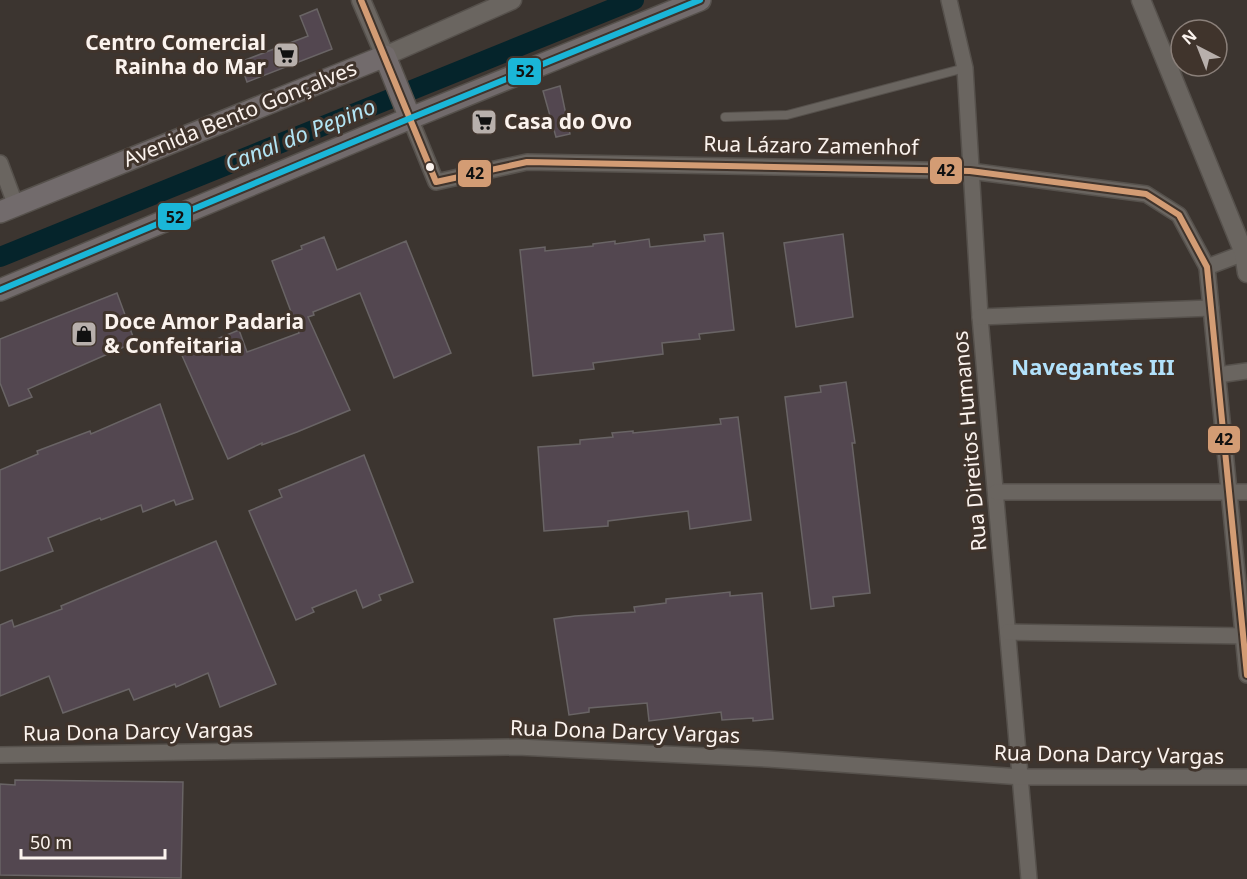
<svg xmlns="http://www.w3.org/2000/svg" width="1247" height="879" font-family="'Noto Sans',sans-serif">
<style>
.lines{fill:none;stroke-linecap:round;stroke-linejoin:round}
.canal{stroke:#05242b;stroke-width:20}
.building{fill:#534750;stroke:#696465;stroke-width:1.5}
.service-casing{stroke:#56514c;stroke-width:10}
.minor-casing{stroke:#56514c;stroke-width:18}
.tertiary-casing{stroke:#56514c;stroke-width:21}
.secondary-casing{stroke:#56514c;stroke-width:24}
.service{stroke:#6a6560;stroke-width:8}
.minor{stroke:#6a6560;stroke-width:15}
.tertiary{stroke:#6a6560;stroke-width:18}
.secondary{stroke:#726b6c;stroke-width:21}
.bus-1-casing{stroke:#40342c;stroke-width:10}
.bus-2-casing{stroke:#40342c;stroke-width:10}
.bus-1{stroke:#d39c74;stroke-width:6}
.bus-2{stroke:#1ab6d8;stroke-width:6}
.bus-dot{fill:#fbf3ee;stroke:#40342c;stroke-width:2}
.labels{text-anchor:middle;stroke-width:6;stroke-linejoin:round;paint-order:stroke}
.poi-label{font-size:21px;font-weight:bold;fill:#fbf3ee;stroke:#40342c;text-anchor:start}
.street-label{font-size:21px;fill:#fbf3ee;stroke:#40342c}
.water-label{font-size:22px;font-style:italic;fill:#b2e4f4;stroke:#40342c}
.neighbourhood-label{font-size:22px;font-weight:bold;fill:#b2e1fa;stroke:#40342c}
.line-badge{stroke:#40342c;stroke-width:2}
.pale-badge-label{font-size:16px;text-anchor:middle;font-weight:bold;fill:#111}
</style>
<rect width="100%" height="100%" fill="#3c3530"/>
<g class="lines">
<path class="canal" d="M0,257L634,0"/>
</g>
<g class="building">
<path d="M317,9L332,49L247,82L240,62L308,36L300,16Z"/>
<path d="M560,86L570,134L556,137L543,91Z"/>
<path d="M723,233L734,330L699,334L700,339L662,343L663,354L593,363L594,369L533,376L520,250L545,247V251L593,246V244L615,241V244L649,239L650,247L705,241L704,235Z"/>
<path d="M843,234L853,317L796,327L784,243Z"/>
<path d="M324,237L337,270L406,241L451,353L394,378L360,293L313,312L314,315L308,317L350,410L297,432L262,445V443L228,459L180,351L200,342L202,345L239,330L247,352L299,333L272,261L302,249L301,246Z"/>
<path d="M117,293L135,342L28,389L32,397L9,406L0,383V339Z"/>
<path d="M846,382L855,443H852L870,593L833,597L834,606L811,609L785,397L821,392L820,386Z"/>
<path d="M160,404L193,499L176,505L174,500L143,512L141,505L101,520L100,518L48,538L53,551L0,571V470L38,454L37,451L90,431L91,434Z"/>
<path d="M738,417L751,520L690,529L688,511L608,521V526L544,531L538,447L580,444V440L613,437L612,433L633,431V433L721,424L720,419Z"/>
<path d="M364,455L413,582L379,595L381,600L363,608L356,590L312,608L314,612L296,620L249,511L282,497L279,490Z"/>
<path d="M216,541L276,684L220,707L208,673L176,687L175,684L134,700L129,689L63,713L49,676L0,696V625L12,620L14,627L62,609L61,606Z"/>
<path d="M730,592V596L762,593L773,719L753,721V718L722,720L721,712L649,721L647,703L589,708V712L569,715L554,619L575,616L635,612L634,607L666,603V599Z"/>
<path d="M15,780L183,782L181,878L0,875V784L15,785Z"/>
</g>
<g class="lines">
<g class="service-casing">
<path id="service" d="M725,117L787,115L965,68"/>
</g>
<g class="minor-casing">
<g id="minor">
<path d="M949,0L965,68L980,317L1029,879"/>
<path d="M410,118L436,182L527,162L970,171L1146,194L1179,215L1207,267L1247,675"/>
<path d="M0,163L16,206"/>
<path d="M1207,267L1244,253"/>
<path d="M980,317L1211,308"/>
<path d="M1218,375L1247,371"/>
<path d="M996,492H1247"/>
<path d="M1008,632L1247,636"/>
<path d="M0,755L517,747L768,759L1021,777H1247"/>
</g>
</g>
<g class="tertiary-casing">
<g id="tertiary">
<path d="M361,0L385,56L512,0"/>
<path d="M1141,0L1244,253L1247,273"/>
</g>
</g>
<g class="secondary-casing">
<g id="secondary">
<path d="M0,212L385,56L410,118"/>
<path d="M0,290L401,122L700,0"/>
</g>
</g>
<use href="#service" class="service"/>
<use href="#minor" class="minor"/>
<use href="#tertiary" class="tertiary"/>
<use href="#secondary" class="secondary"/>
<g class="bus-1-casing">
<path id="bus-1" d="M361,0L436,182L527,162L970,171L1146,194L1179,215L1207,267L1247,675"/>
</g>
<g class="bus-2-casing">
<path id="bus-2" d="M0,290L401,122L700,0"/>
</g>
<use href="#bus-1" class="bus-1"/>
<use href="#bus-2" class="bus-2"/>
</g>
<defs>
<g id="supermarket-square" transform="scale(1.35)"><rect x="-9" y="-9" width="18" height="18" rx="4" fill="#b8b0ac" stroke="#40342c"/><path d="M-6-5.5h2.5l.6 2H6L4.5 2H-2.5L-4.4-4H-6ZM-1.5 3.2a1.3 1.3 0 1 0 .1 0ZM3 3.2a1.3 1.3 0 1 0 .1 0Z" fill="#111"/></g>
<g id="shop-square" transform="scale(1.35)"><rect x="-9" y="-9" width="18" height="18" rx="4" fill="#b8b0ac" stroke="#40342c"/><path d="M-5-2.5h2.3a2.7 3.5 0 0 1 5.4 0H5L5.5 6h-11ZM-1.5-2.5h3a1.5 2.3 0 0 0-3 0Z" fill="#111"/></g>
</defs>
<g fill-rule="evenodd">
<use href="#supermarket-square" x="286" y="55"/>
<use href="#supermarket-square" x="484" y="122"/>
<use href="#shop-square" x="84" y="334"/>
</g>
<circle class="bus-dot" cx="430" cy="167" r="5"/>
<g class="labels">
<g class="poi-label">
<text x="266" y="50" text-anchor="end">Centro Comercial<tspan x="266" dy="24">Rainha do Mar</tspan></text>
<text x="504" y="129">Casa do Ovo</text>
<text x="104" y="329">Doce Amor Padaria<tspan x="104" dy="24">&amp; Confeitaria</tspan></text>
</g>
<g class="street-label">
<text transform="translate(240 114) rotate(-22)" y="7">Avenida Bento Gonçalves</text>
<text transform="translate(811 146) rotate(1)" y="7">Rua Lázaro Zamenhof</text>
<text transform="translate(970 441) rotate(-95)" y="7">Rua Direitos Humanos</text>
<text transform="translate(138 732) rotate(-1)" y="7">Rua Dona Darcy Vargas</text>
<text transform="translate(625 732) rotate(2)" y="7">Rua Dona Darcy Vargas</text>
<text transform="translate(1109 755) rotate(1)" y="7">Rua Dona Darcy Vargas</text>
</g>
<g class="water-label">
<text transform="translate(300 135) rotate(-22)" y="8">Canal do Pepino</text>
</g>
<g class="neighbourhood-label">
<text x="1093" y="375">Navegantes III</text>
</g>
</g>
<g class="line-badge">
<rect x="507" y="57" width="35" height="29" rx="6" fill="#1ab6d8"/>
<rect x="929" y="156" width="34" height="29" rx="6" fill="#d39c74"/>
<rect x="457" y="159" width="35" height="29" rx="6" fill="#d39c74"/>
<rect x="157" y="202" width="35" height="29" rx="6" fill="#1ab6d8"/>
<rect x="1207" y="425" width="34" height="29" rx="6" fill="#d39c74"/>
</g>
<g class="pale-badge-label">
<text x="525" y="77">52</text>
<text x="946" y="176">42</text>
<text x="475" y="179">42</text>
<text x="175" y="223">52</text>
<text x="1224" y="445">42</text>
</g>
<g transform="translate(1199 48) rotate(318)"><circle r="28" fill="#40342c" stroke="#8b807a" stroke-width="1.5"/>
<path d="M0-4.5L10 22L0 15L-10 22Z" fill="#b8b0ac"/>
<text y="-9" font-size="16" font-weight="bold" text-anchor="middle" fill="#fbf3ee">N</text>
</g>
<path d="M21 849v9h144v-9" fill="none" stroke="#fbf3ee" stroke-width="3"/>
<text x="30" y="849" font-size="18" fill="#fbf3ee" stroke="#40342c" stroke-width="4.5" paint-order="stroke">50 m</text>
</svg>
